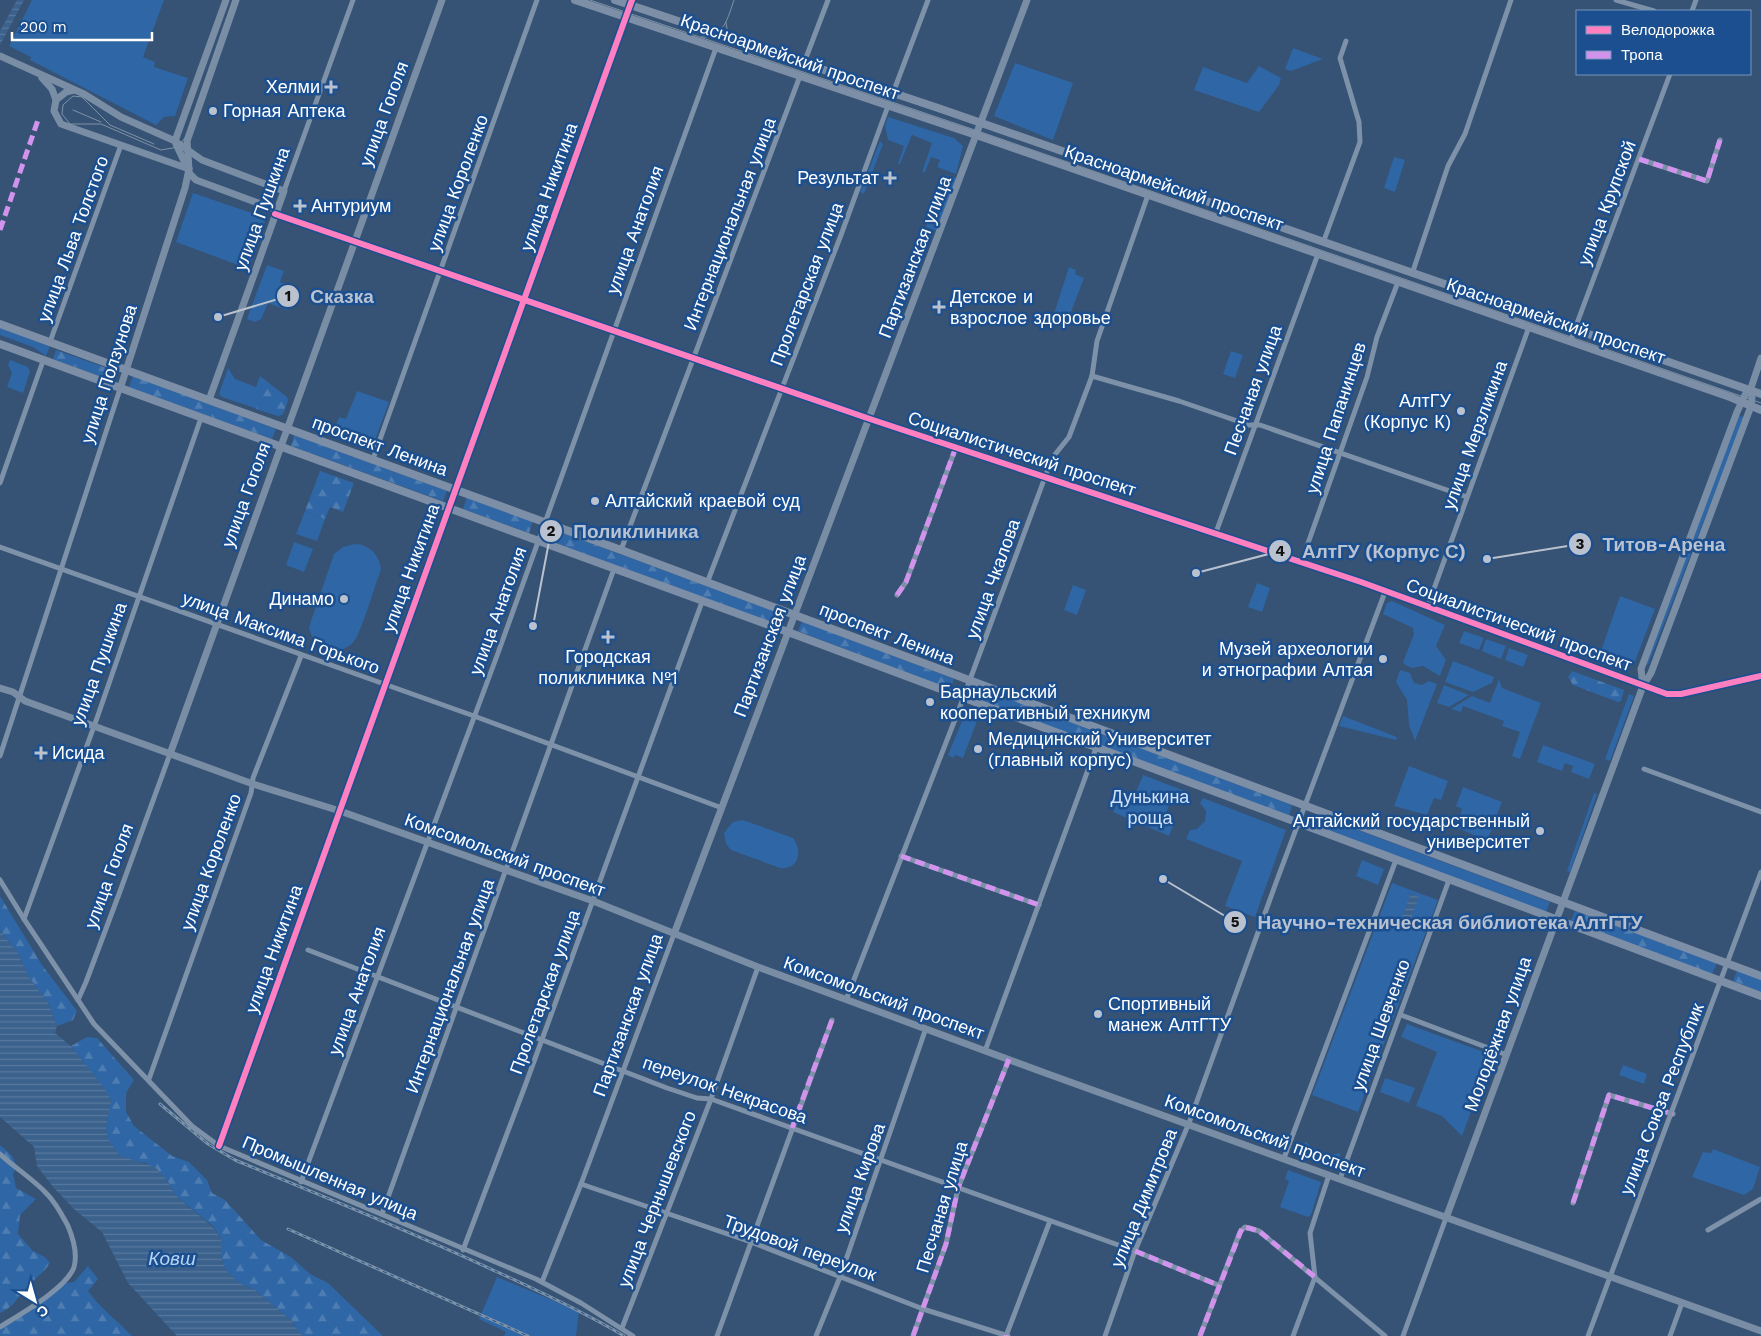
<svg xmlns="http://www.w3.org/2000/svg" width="1761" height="1336" font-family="'Work Sans',sans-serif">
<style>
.green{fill:#2f66a5}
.forest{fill:url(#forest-firs)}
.water{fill:url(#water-rules)}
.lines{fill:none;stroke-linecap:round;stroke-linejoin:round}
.street{stroke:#7d92a8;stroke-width:5}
.secondary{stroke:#798da4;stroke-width:7}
.primary{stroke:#7d8ea7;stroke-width:8}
.tram{stroke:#7e92a7;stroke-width:1}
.rail-casing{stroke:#7e92a7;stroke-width:3}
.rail{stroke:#1b4f8f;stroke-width:1;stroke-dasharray:4;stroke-linecap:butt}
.quiet{stroke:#d193ec;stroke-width:5;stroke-dasharray:10 5;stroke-linecap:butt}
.cycleway-casing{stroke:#1b4f8f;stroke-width:9}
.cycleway{stroke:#ff80c0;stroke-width:6}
.poi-dot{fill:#b9c2ce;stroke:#1b4f8f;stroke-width:2}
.labels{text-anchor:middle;stroke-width:5;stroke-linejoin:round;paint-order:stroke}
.street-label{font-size:18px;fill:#fff;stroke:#1b4f8f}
.poi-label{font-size:18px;fill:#fff;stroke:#1b4f8f;text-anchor:start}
.park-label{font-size:18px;fill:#cfe3fa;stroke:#1b4f8f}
.water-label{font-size:19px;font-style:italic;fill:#b5d3f5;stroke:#1b4f8f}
.leader{fill:none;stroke:#b9c2ce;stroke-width:2}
.callout-dot{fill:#b9c2ce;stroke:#1b4f8f;stroke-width:2}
.mark-label{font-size:15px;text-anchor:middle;font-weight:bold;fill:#111}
.callout-label{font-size:19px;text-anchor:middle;font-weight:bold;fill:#b9c2ce;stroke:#1b4f8f;stroke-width:5;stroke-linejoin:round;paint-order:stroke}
</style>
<defs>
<pattern id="forest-firs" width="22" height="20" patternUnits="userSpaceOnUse" patternTransform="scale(1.25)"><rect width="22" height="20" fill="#2f66a5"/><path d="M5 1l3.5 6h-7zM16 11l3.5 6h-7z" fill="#4e7db2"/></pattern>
<pattern id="water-rules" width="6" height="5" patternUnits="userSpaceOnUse" patternTransform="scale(1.25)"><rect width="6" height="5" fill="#3b618d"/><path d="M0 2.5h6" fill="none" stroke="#58799e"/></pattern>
</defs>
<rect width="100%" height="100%" fill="#365274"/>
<g class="green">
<path d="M32,0H164L143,57L155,62L154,67L188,78L175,116L164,117L156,125L30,60L31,57L9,46Z"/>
<path d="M1293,48L1323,59L1291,71L1285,69Z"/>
<path d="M1015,63L1073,83L1053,140L994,116Z"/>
<path d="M1259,66L1281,78L1279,85L1259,112L1194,90L1203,67L1247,83Z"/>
<path d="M888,117L954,138L963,146L956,174L937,167L940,160L931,157L925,172H922L932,143L912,135L900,164H898L904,146L888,140L885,126Z"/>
<path d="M880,141L883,144L864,194L860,192Z"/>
<path d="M1394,157L1405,160L1395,192L1384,188Z"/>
<path d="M945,175L956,178L937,231L926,227Z"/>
<path d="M193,193L266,218L249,269L176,242Z"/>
<path d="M267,265L284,271L280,282L295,288L287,310L268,303L261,319L255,322L247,319Z"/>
<path d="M1069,267L1076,270L1075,274L1084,278L1066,325L1062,327L1054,325L1052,320Z"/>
<path d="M0,328L50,346L46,356L33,347L0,335Z"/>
<path d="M1231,351L1243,355L1235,378L1223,374Z"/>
<path d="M10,360L28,367L30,371L23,393L7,387L12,373L8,365Z"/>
<path d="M228,368L235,379L256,387L260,376L287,397L288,400L283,414L278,416L222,397L219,394Z"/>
<path d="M357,391L389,402L371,451L332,436L339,417L346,419Z"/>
<path d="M1739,416L1744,417L1648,665L1645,663Z"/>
<path d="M305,511L325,519L317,541L296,534Z"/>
<path d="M294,542L313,549L304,572L286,565Z"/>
<path d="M354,544C369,544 380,555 381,570C373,590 365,622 355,640C349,649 338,652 328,649C317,646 311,638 309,627L334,554L343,547Z"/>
<path d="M1257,583L1270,588L1262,612L1248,607Z"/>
<path d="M1073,585L1086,590L1077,615L1064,610Z"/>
<path d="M1620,596L1655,609L1634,664L1601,651Z"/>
<path d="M1392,601L1445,625L1436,646L1446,660L1440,676L1423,666L1412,668L1405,665L1403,662L1414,634L1413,628L1383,614L1387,603Z"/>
<path d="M1464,631L1484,638L1479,650L1459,643Z"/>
<path d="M1486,639L1506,646L1501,659L1482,651Z"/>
<path d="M1509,648L1528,655L1523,667L1505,660Z"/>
<path d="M1453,661L1494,677L1492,683L1473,692L1445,682Z"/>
<path d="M1400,670L1410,673L1414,683L1422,685L1429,681L1437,684L1415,741L1409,725L1407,700L1396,682Z"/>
<path d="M1499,679L1502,688L1541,703L1520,759L1512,756L1520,732L1502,726L1504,721L1463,706L1461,712L1451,709L1472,696L1490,703Z"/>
<path d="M1444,685L1469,695L1449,707L1437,703Z"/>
<path d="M1629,694L1634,696L1610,761L1605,759Z"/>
<path d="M967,709L980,713L963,758L955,755L953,758L948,755Z"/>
<path d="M1343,716L1397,737L1396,740L1339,726Z"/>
<path d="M1543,745L1595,764L1589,779L1571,772L1573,766L1565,763L1562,771L1537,762Z"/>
<path d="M1409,766L1448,781L1441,800L1434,798L1427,815L1394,806Z"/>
<path d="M1143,775L1185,791L1170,802L1167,811L1174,824L1169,836L1113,812L1118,801L1125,794L1134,797Z"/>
<path d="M1463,787L1502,802L1487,841L1456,827L1462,809L1456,806Z"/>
<path d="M1594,793L1597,794L1570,872L1567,871Z"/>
<path d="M1203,798L1286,830L1255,917L1225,906L1242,861L1186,839L1190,830L1197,829L1205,821L1206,811L1200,803Z"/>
<path d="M1318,815L1550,902L1546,912L1314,826Z"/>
<path d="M743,820L793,838C803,851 799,870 780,868L731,850L726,844L724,833L733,822Z"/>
<path d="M1362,860L1384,869L1378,885L1356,876Z"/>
<path d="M1392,883L1438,900L1358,1112L1312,1095Z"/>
<path d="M1407,1024L1492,1055L1462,1136L1442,1116L1416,1106L1437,1052L1401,1037Z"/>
<path d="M1623,1065L1647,1074L1644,1084L1619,1075Z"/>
<path d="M1385,1078L1415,1088L1409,1103L1380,1092Z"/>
<path d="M1306,1142C1314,1150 1328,1157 1340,1153L1341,1162L1337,1166L1296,1153Z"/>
<path d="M1713,1149L1760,1167L1753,1189L1744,1195L1692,1177L1703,1152L1711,1153Z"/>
<path d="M1288,1170L1321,1182L1311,1215L1308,1217L1280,1207L1289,1181L1285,1179Z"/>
<path d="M497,1277L579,1311L576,1336H504L506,1332L479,1319Z"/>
</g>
<g class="forest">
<path d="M56,350L115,371L111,380L53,359Z"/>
<path d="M133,376L276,429L272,439L129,387Z"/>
<path d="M264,379C273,386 279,396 288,400L283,414L278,416L256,409L263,392L259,390Z"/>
<path d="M294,435L447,491L443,501L291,446Z"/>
<path d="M320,471L354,483L343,512L330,507L325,519L305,511Z"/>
<path d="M467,497L533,521L529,533L463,509Z"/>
<path d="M552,529L784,615L780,626L548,540Z"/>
<path d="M802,621L954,679L950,689L798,631Z"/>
<path d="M1572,671L1624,690L1621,701L1618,702L1573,685L1568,677Z"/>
<path d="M982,689L1292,805L1289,816L978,700Z"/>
<path d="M0,896L42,965L77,1011L73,1020L57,1026L48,1003L28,976L18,953L0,931Z"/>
<path d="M1575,911L1717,963L1712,974L1570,923Z"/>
<path d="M1737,971L1761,980V992L1733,981Z"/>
<path d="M87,1037L97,1038L134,1080L126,1093V1112L134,1126L172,1156L189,1162L207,1180L212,1193L225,1200L261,1240L291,1257L310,1274L328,1283L383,1336H304L299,1333L292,1321L255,1290L239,1283L226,1270L221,1257V1239L214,1227L175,1195L167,1180L146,1163L132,1161L120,1156L108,1139L106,1128L111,1100L71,1046Z"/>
<path d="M0,1145L12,1156L17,1166L13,1174L16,1188L36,1199L20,1215L18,1234L33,1251L45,1257L50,1263C44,1273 36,1277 28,1286C16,1298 17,1305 0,1313Z"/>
<path d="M88,1266L98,1279L88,1291C100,1308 117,1320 132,1336H0V1327L38,1303L60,1284L74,1282Z"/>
</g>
<g class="water">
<path d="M17,0H24L0,45V31Z"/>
<path d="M1411,893L1419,897L1408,926L1400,923Z"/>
<path d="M0,931L18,953L28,976L48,1003L57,1026L55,1033L71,1046L105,1089L111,1101L106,1128L108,1139L120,1156L155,1167L167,1180L175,1195L214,1228L221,1239V1257L226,1270L239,1283L255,1290L292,1321L299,1333L304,1336H177L128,1283L102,1232L75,1210L54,1188L37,1166L34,1147L0,1117Z"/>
</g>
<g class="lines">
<g class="street">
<path d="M1616,0L1654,11"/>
<path d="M1692,11L1696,0"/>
<path d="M804,63L828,0"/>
<path d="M893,93L928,0"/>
<path d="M1639,159L1707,181L1720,140"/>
<path d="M284,191L353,0"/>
<path d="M1323,243L1360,142L1359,122L1340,58L1346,41"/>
<path d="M1412,274L1448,166L1465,134L1511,0"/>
<path d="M50,342L121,145"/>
<path d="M1570,342L1670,74"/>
<path d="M1092,376L1179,401L1249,425H1260L1467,497"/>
<path d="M373,459L537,0"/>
<path d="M0,483L43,361"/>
<path d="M1215,535L1318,254"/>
<path d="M0,547L474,716L722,808"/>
<path d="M621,550L800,76"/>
<path d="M1301,563L1367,377L1377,337L1398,282"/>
<path d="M707,583L841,235L888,106"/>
<path d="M897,595L906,582L956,447"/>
<path d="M1427,608L1529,327"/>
<path d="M0,756L120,389"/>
<path d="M1644,769L1761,812"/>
<path d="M901,856L1039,905"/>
<path d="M0,880L24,919L94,1024L192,1126L219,1146L536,1279L581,1303L633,1336"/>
<path d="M24,919L97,718L201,418"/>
<path d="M308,950L667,1088L697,1098L711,1099L1135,1251L1218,1285"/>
<path d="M78,1000L86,982L119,894L170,754"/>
<path d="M846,1000L961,704L1048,469L1053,457L1069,437L1092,376L1097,341L1148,195"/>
<path d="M1401,1015L1507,1055"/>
<path d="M985,1051L1096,748"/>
<path d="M149,1079L251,793L253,778L301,656"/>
<path d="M219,1146L632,0"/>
<path d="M0,1154C15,1168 33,1179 47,1194C56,1203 62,1215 68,1226C73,1238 78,1253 74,1267C67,1288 19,1315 0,1327"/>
<path d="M1284,1158L1396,860"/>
<path d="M1340,1179L1449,880"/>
<path d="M301,1182L498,653L716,48"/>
<path d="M581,1184L751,1242L923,1309L1008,1336"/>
<path d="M1573,1203L1609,1095L1673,1114"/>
<path d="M382,1214L614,569"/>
<path d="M1708,1230L1761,1199"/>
<path d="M463,1250L525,1086L702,602"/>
<path d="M542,1282L581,1184L674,934"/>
<path d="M622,1328L711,1099L758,967"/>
<path d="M717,1336L832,1020"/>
<path d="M816,1336L840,1277L926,1028"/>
<path d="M913,1336L946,1244L958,1188L1009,1059"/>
<path d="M1006,1336L1050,1221"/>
<path d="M1105,1336L1135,1251L1189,1123L1277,880L1385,592"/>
<path d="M1200,1336L1240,1232L1245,1227L1259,1231L1385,1336"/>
<path d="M1293,1336L1315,1277L1310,1233L1329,1175"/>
<path d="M1403,1336L1446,1218"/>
<path d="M1588,1336L1761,872"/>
<path d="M1670,1336L1682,1303"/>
</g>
<g class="secondary">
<path d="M0,56L84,94L121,117L175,141L202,160L284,191L209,400"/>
<path d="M42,78L52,89L56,100"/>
<path d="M74,90L66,92L56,100L54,111L61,124L189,169"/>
<path d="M175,141L226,0"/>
<path d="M176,144L190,174L196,180L277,210"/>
<path d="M275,214L870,419L1361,582L1667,694H1681L1761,676"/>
<path d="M120,389L185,188L189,169L187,141L236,0"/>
<path d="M1643,686L1641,669L1737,412L1745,395L1750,391L1761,358"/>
<path d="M0,688L13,692L25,701L253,784L340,811L593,901L758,967L1048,1074L1761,1331"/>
<path d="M170,754L442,0"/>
<path d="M674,934L1027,0"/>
<path d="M1446,1218L1643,686L1651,673L1751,406L1752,397L1750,391"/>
</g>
<g class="primary">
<path d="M575,0L985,138L1730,397L1761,410"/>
<path d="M615,0L941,109L1761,394"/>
<path d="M0,324L621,550L1761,976"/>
<path d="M0,344L788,632L1761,996"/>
</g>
<g class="tram">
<path d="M590,0L978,131L1761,403"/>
<path d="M726,22L728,36L737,47"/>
<path d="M701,37C724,39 728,17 734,0"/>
<path d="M73,110L101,122"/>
<path d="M154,144L110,125L82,97L73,96L63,105L62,114L70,124H101L161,150L178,147L187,135L233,0"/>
</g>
<g class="rail-casing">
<g id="rail">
<path d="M160,1104L208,1144L235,1160C322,1196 410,1231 495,1271C539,1291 582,1311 624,1336"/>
<path d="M288,1229L528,1336"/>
</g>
</g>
<use href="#rail" class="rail"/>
<g class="quiet">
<path d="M1639,159L1707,181L1720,140"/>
<path d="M0,230L38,120"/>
<path d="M897,595L906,582L956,447"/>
<path d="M901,856L1039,905"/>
<path d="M792,1128L832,1020"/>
<path d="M1573,1203L1609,1095L1673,1114"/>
<path d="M1135,1251L1218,1285"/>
<path d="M913,1336L946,1244L958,1188L1009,1059"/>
<path d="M1006,1336V1335"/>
<path d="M1200,1336L1242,1228H1249L1259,1231L1315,1277"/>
</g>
<g class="cycleway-casing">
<g id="cycleway">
<path d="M275,214L870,419L1361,582L1667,694H1681L1761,676"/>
<path d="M219,1146L632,0"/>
</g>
</g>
<use href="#cycleway" class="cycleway"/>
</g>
<g class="poi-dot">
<path d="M328.5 79.5h5v5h5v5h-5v5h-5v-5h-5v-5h5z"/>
<circle cx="213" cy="111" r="5"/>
<path d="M887.5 170.5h5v5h5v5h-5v5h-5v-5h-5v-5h5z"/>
<path d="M297.5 198.5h5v5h5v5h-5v5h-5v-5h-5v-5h5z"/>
<path d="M936.5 299.5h5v5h5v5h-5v5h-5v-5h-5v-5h5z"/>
<circle cx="1461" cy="411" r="5"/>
<circle cx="595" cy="501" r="5"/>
<circle cx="344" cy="599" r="5"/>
<path d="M605.5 629.5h5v5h5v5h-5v5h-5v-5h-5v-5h5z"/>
<circle cx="1383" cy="659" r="5"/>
<circle cx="930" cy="702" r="5"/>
<circle cx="978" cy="749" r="5"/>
<path d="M38.5 745.5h5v5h5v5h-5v5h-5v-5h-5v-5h5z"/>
<circle cx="1540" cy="831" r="5"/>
<circle cx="1098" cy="1014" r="5"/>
</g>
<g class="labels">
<g class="street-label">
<text transform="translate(790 57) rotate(19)" y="6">Красноармейский проспект</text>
<text transform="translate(384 114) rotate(-70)" y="6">улица Гоголя</text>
<text transform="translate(458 183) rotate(-70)" y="6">улица Короленко</text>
<text transform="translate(549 187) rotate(-70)" y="6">улица Никитина</text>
<text transform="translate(1174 188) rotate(19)" y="6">Красноармейский проспект</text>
<text transform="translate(1607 203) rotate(-69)" y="6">улица Крупской</text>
<text transform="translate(262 209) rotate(-70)" y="6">улица Пушкина</text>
<text transform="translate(730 224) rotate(-69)" y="6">Интернациональная улица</text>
<text transform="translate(635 230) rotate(-70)" y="6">улица Анатолия</text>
<text transform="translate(73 239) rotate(-70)" y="6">улица Льва Толстого</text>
<text transform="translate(915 257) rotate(-69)" y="6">Партизанская улица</text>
<text transform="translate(807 284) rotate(-69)" y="6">Пролетарская улица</text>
<text transform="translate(1556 321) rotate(19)" y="6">Красноармейский проспект</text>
<text transform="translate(109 374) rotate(-72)" y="6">улица Ползунова</text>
<text transform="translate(1253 390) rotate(-70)" y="6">Песчаная улица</text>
<text transform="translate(1336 418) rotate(-72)" y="6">улица Папанинцев</text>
<text transform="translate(1475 435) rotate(-70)" y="6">улица Мерзликина</text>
<text transform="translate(380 446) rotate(20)" y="6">проспект Ленина</text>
<text transform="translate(1022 454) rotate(18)" y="6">Социалистический проспект</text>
<text transform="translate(246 495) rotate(-70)" y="6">улица Гоголя</text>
<text transform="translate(411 568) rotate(-70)" y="6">улица Никитина</text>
<text transform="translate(993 579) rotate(-70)" y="6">улица Чкалова</text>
<text transform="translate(498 611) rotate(-70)" y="6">улица Анатолия</text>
<text transform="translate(1519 625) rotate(20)" y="6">Социалистический проспект</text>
<text transform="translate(281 633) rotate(20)" y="6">улица Максима Горького</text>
<text transform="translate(887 634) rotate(21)" y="6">проспект Ленина</text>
<text transform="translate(770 636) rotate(-69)" y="6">Партизанская улица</text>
<text transform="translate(99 664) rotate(-70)" y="6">улица Пушкина</text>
<text transform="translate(505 855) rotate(20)" y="6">Комсомольский проспект</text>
<text transform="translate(211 862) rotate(-70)" y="6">улица Короленко</text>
<text transform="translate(109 876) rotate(-70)" y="6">улица Гоголя</text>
<text transform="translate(274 949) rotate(-70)" y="6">улица Никитина</text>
<text transform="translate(450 986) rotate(-70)" y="6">Интернациональная улица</text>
<text transform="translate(357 991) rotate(-70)" y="6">улица Анатолия</text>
<text transform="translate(545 992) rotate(-70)" y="6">Пролетарская улица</text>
<text transform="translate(884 998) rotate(20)" y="6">Комсомольский проспект</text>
<text transform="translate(628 1015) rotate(-70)" y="6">Партизанская улица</text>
<text transform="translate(1381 1025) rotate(-70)" y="6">улица Шевченко</text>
<text transform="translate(1498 1034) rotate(-70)" y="6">Молодёжная улица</text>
<text transform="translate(725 1090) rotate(19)" y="6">переулок Некрасова</text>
<text transform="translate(1662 1099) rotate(-69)" y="6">улица Союза Республик</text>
<text transform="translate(1265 1136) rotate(20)" y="6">Комсомольский проспект</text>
<text transform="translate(330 1178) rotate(23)" y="6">Промышленная улица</text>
<text transform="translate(860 1178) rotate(-70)" y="6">улица Кирова</text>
<text transform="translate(1144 1198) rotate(-68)" y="6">улица Димитрова</text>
<text transform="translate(657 1199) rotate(-69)" y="6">улица Чернышевского</text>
<text transform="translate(942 1207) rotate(-73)" y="6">Песчаная улица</text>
<text transform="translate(800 1248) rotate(20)" y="6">Трудовой переулок</text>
</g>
<g class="poi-label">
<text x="320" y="93" text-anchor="end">Хелми</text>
<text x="223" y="117">Горная Аптека</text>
<text x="879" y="184" text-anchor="end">Результат</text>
<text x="311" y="212">Антуриум</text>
<text x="950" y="303">Детское и<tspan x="950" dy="21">взрослое здоровье</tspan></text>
<text x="1451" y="407" text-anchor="end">АлтГУ<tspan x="1451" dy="21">(Корпус К)</tspan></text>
<text x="605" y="507">Алтайский краевой суд</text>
<text x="334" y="605" text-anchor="end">Динамо</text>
<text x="1373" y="655" text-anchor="end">Музей археологии<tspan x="1373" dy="21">и этнографии Алтая</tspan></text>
<text x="608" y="663" text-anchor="middle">Городская<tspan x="608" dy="21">поликлиника №1</tspan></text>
<text x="940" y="698">Барнаульский<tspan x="940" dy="21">кооперативный техникум</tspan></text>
<text x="988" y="745">Медицинский Университет<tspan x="988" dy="21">(главный корпус)</tspan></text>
<text x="52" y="759">Исида</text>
<text x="1530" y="827" text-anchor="end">Алтайский государственный<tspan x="1530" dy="21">университет</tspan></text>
<text x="1108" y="1010">Спортивный<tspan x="1108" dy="21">манеж АлтГТУ</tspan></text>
</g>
<g class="park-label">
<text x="1150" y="803">Дунькина<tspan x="1150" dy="21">роща</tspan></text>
</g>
<g class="water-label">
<text x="172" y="1265">Ковш</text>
</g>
</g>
<path class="leader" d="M218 317L288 296M533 626L551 531M1487 559L1580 544M1196 573L1280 551M1163 879L1235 922"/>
<g class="callout-dot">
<circle cx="218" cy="317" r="5"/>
<circle cx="533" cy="626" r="5"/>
<circle cx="1487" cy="559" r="5"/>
<circle cx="1196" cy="573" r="5"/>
<circle cx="1163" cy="879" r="5"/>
<circle cx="288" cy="296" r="12"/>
<circle cx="551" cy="531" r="12"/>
<circle cx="1580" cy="544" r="12"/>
<circle cx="1280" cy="551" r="12"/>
<circle cx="1235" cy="922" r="12"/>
</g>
<g class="mark-label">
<text x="288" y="301">1</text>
<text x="551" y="536">2</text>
<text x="1580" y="549">3</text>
<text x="1280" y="556">4</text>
<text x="1235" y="927">5</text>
</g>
<g class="callout-label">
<text x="342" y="303">Сказка</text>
<text x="636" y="538">Поликлиника</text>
<text x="1664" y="551">Титов-Арена</text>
<text x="1384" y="558">АлтГУ (Корпус С)</text>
<text x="1450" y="929">Научно-техническая библиотека АлтГТУ</text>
</g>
<rect x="1576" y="10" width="175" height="65" fill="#1b4f8f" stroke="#7695bc"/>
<rect x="1586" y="26" width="25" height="8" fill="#ff80c0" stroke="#7695bc"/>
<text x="1621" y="35" font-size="15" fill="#ffffff">Велодорожка</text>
<rect x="1586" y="51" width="25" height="8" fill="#d193ec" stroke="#7695bc"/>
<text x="1621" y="60" font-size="15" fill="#ffffff">Тропа</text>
<g transform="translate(35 1301) rotate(143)" stroke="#1b4f8f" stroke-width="4" paint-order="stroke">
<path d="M0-4L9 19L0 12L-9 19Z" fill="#ffffff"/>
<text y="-8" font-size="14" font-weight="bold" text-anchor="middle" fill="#ffffff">С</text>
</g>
<path d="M12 32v8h140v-8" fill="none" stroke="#ffffff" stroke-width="2.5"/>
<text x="20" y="32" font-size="15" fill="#ffffff" stroke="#1b4f8f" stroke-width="4" paint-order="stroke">200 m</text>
</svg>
